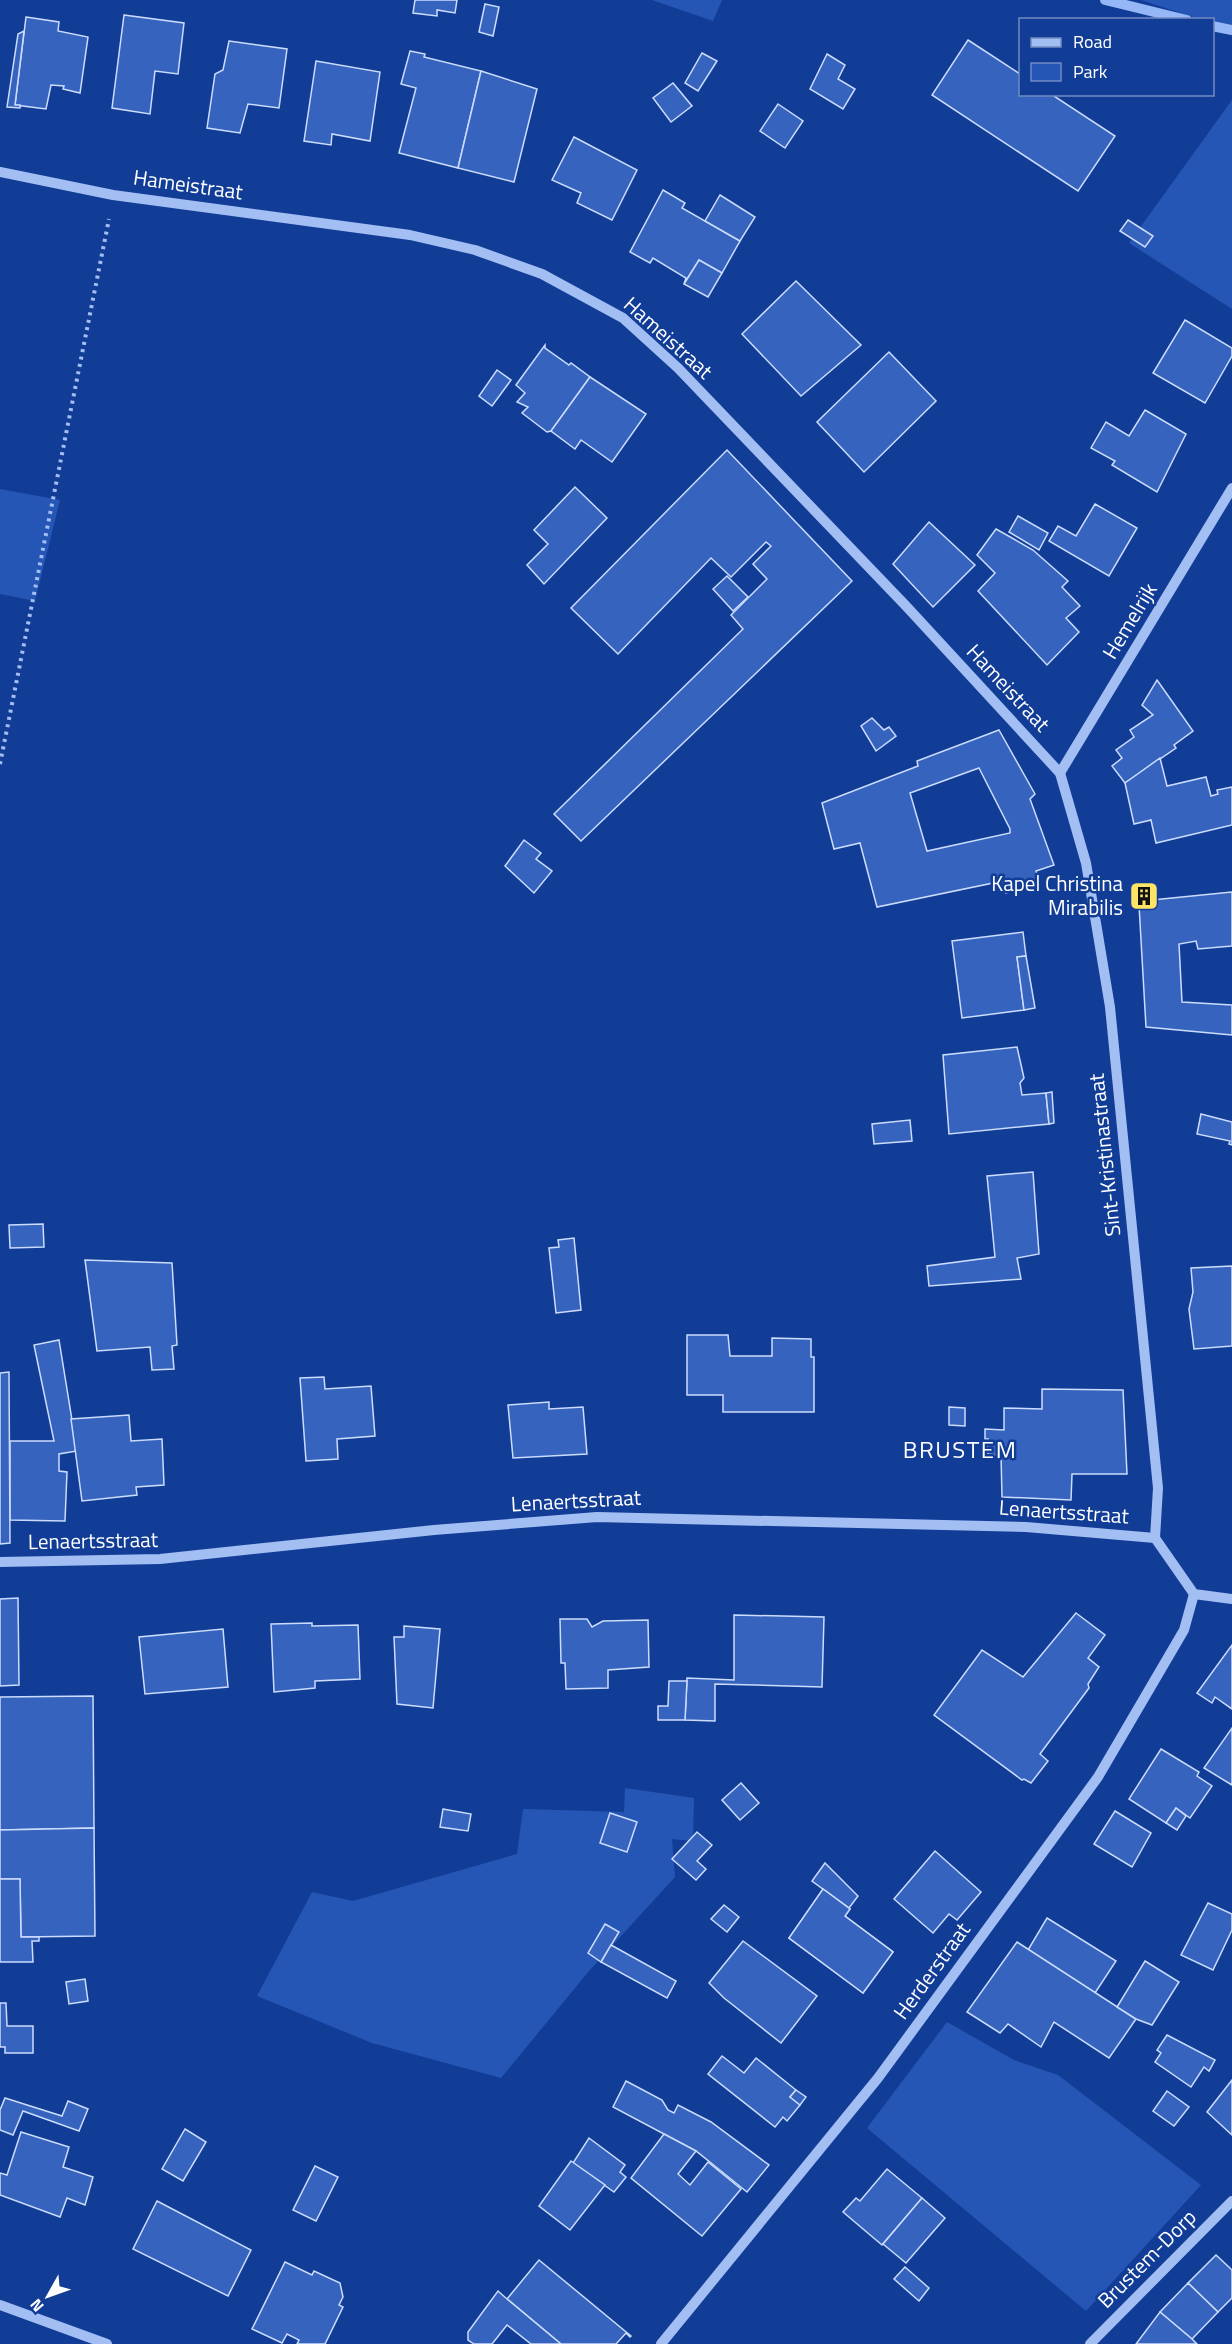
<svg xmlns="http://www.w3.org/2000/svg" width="1232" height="2344" font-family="'Titillium Web',sans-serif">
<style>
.green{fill:#2556b6}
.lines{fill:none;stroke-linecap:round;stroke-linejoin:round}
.stream{stroke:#95b7f6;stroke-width:10}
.building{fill:#3663bd;stroke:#cbdcfd;stroke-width:1.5;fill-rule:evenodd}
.path{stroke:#a3bef3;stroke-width:4;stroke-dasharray:3 4.5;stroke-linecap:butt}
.minor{stroke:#a3bef3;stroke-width:10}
.labels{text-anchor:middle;stroke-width:5;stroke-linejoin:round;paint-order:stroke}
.street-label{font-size:21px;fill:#fff;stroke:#123d97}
.poi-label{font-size:21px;fill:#fff;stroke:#123d97;text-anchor:end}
.quarter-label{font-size:24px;letter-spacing:1.5px;fill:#fff;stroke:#123d97}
</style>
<rect width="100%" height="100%" fill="#123d97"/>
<g class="green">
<path d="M652,0H722L713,21Z"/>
<path d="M1141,0H1232V30L1213,24L1212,20L1199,19Z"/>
<path d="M1232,100V309L1129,243Z"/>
<path d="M0,489L60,500L35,601L0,594Z"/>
<path d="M625,1788L694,1798L693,1841L672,1839L675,1877L589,1971L501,2078L372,2043L257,1996L312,1892L353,1901L517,1854L523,1809L624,1812Z"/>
<path d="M947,2022L1014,2060L1058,2075L1201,2185L1086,2311L867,2128Z"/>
</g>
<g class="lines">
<g class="stream">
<path d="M1105,0L1187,20"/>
<path d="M1212,26L1232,30"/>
</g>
</g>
<g class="building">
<path d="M415,0H457L455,13L437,10V16L413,13Z"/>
<path d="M485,4L499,7L493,36L479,32Z"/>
<path d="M124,15L184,23L178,74L155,71L150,114L112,108Z"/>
<path d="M26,17L59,22L58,31L88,37L80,93L63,89L64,86L51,85L46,109L15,105Z"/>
<path d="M24,31L15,105H20V108L7,107L18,34Z"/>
<path d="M968,40L1020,74V94H1051L1115,136L1078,191L932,95Z"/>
<path d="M229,41L287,49L279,108L248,104L240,133L207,128L215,74L223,70Z"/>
<path d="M410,51L425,54L424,57L481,71L458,168L399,153L416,88L401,84Z"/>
<path d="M702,53L717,61L698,91L685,83Z"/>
<path d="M827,54L845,65L838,79L855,89L843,109L810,89Z"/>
<path d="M316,61L380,72L370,141L332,134L331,145L304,141Z"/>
<path d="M481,71L537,89L514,182L458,168Z"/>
<path d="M673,83L692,106L671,122L653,98Z"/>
<path d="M778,104L803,121L785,148L760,131Z"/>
<path d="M574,137L637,170L612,220L577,203L581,193L552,180Z"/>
<path d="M663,190L685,203L682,208L740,241L722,273L699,260L684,284L686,278L653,258L650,263L630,252Z"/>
<path d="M720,195L755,217L740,241L705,221Z"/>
<path d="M1128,220L1153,236L1145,247L1120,231Z"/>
<path d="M699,260L722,273L708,297L684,284Z"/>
<path d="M796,281L861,345L801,396L742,334Z"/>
<path d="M1185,320L1232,348V356L1205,403L1153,373Z"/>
<path d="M545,345V348L569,365L571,363L590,377L551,431L547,432L522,413L528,407L517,402L525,393L516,385Z"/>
<path d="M889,352L936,401L864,472L817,422Z"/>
<path d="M497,370L511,380L492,406L479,396Z"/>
<path d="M590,377L646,414L612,462L581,440L575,449L551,431Z"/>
<path d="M1145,410L1186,434L1157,492L1112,465L1115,461L1091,448L1106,422L1129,436Z"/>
<path d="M727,450L852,581L581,841L554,814L743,629L731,615L767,579L753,564L771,546L766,542L731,577L711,558L618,654L571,608Z"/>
<path d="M575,487L607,518L544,584L527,565L548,544L534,530Z"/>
<path d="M1095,504L1137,528L1109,576L1049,541L1058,526L1076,536Z"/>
<path d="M1018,516L1048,533L1039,550L1009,532Z"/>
<path d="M929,522L975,565L933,607L893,564Z"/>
<path d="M996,529L1033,550L1068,581L1062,587L1080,606L1066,618L1079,632L1047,665L978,591L995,573L977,555Z"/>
<path d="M727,576L748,597L733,611L713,589Z"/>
<path d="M1157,680L1193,731L1174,745L1176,748L1125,783L1112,766L1122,758L1116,750L1134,737L1130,730L1153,715L1142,705Z"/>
<path d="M872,718L884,730L889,727L896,736L876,751L861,726Z"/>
<path d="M999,730L1035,794L1030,799L1054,865L1036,871L1040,883L1006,893L1003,881L877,907L860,843L834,849L822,803L918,766L917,761ZM979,768L1010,829V833L927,851L910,793Z"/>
<path d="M1160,758L1167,786L1206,777L1211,796L1218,794L1217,790L1232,787V825L1156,843L1151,820L1134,824L1125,783Z"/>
<path d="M524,840L541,853L536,859L552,871L534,893L505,866Z"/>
<path d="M1149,890V900L1139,901V893Z"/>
<path d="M1232,892V946L1198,949L1196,941L1179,944L1182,1002L1232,1005V1035L1146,1027L1139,905L1142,901Z"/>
<path d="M1023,932L1026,956L1017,957L1024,1010L962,1018L952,941Z"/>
<path d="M1026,956L1035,1008L1024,1010L1017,957Z"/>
<path d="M1017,1047L1024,1078L1020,1083L1022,1095L1046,1093L1049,1124L949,1134L943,1055Z"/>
<path d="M1052,1092L1054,1123L1049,1124L1046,1093Z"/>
<path d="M1201,1114L1232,1122V1145L1229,1144L1230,1141L1197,1134Z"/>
<path d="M910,1120L912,1141L874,1144L872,1124Z"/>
<path d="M1033,1172L1039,1254L1017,1258L1021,1279L929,1286L927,1266L995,1257L987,1176Z"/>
<path d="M43,1224L44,1247L10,1248L9,1225Z"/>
<path d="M574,1238L581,1310L556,1313L549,1248L559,1247L558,1240Z"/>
<path d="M85,1260L172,1263L177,1345L172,1346L174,1369L152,1370L150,1347L97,1351Z"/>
<path d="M1232,1266V1346L1194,1349L1189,1309L1193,1292L1191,1268Z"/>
<path d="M687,1335H728L730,1356H772V1338L811,1339V1357H814V1412H723V1395H687Z"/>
<path d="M59,1340L77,1451L59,1454V1471L67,1472L65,1521L10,1520V1441H54L34,1345Z"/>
<path d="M9,1372L10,1543L0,1544V1373Z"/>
<path d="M324,1377L325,1389L371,1386L375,1436L337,1439L338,1459L306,1461L300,1378Z"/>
<path d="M1042,1389L1123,1390L1127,1474H1072L1071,1500L1002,1497L1001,1456L987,1454L988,1439H985V1429L1004,1430V1408L1042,1409Z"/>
<path d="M549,1402V1409L583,1407L587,1454L513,1458L508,1405Z"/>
<path d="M949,1407L965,1408V1426L949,1425Z"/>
<path d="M129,1415L131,1441L162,1439L164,1485L136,1487L137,1495L82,1501L71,1419Z"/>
<path d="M18,1598L19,1685L0,1686V1599Z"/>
<path d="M1076,1613L1105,1635L1088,1658L1099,1667L1088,1684L1089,1688L1040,1754L1048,1761L1031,1783L1024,1779L1022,1780L934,1715L982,1650L1023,1677Z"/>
<path d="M734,1615L824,1617L822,1687L715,1684V1721L685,1720L687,1678L734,1680Z"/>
<path d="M560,1619H587L592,1627L603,1621L648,1620L649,1667L608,1670V1688L566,1689L565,1663H561Z"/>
<path d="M312,1623V1626L358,1625L360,1679L315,1681V1688L274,1692L271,1624Z"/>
<path d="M404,1626L440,1629L433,1708L397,1704L394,1637H404Z"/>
<path d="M223,1629L228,1687L145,1694L139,1637Z"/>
<path d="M1232,1645V1709L1215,1697L1212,1703L1197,1693Z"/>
<path d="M669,1681H687L685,1720H658V1706H668Z"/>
<path d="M93,1696L94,1828L0,1830V1697Z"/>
<path d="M1232,1728V1785L1204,1768Z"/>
<path d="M1161,1749L1199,1772L1197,1776L1212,1786L1190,1818L1176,1808L1166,1823L1129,1799Z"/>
<path d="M741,1783L759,1803L740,1820L722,1800Z"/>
<path d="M1176,1808L1186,1816L1177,1830L1166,1823Z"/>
<path d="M443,1809L471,1814L468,1831L440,1827Z"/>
<path d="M1115,1811L1151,1833L1132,1867L1094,1844Z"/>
<path d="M610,1813L637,1822L627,1852L600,1843Z"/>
<path d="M94,1828L95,1936L21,1937L20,1879H0V1830Z"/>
<path d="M697,1832L712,1845L697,1861L706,1869L696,1880L672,1859Z"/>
<path d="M935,1851L981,1892L957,1920L949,1914L933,1933L894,1899Z"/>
<path d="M825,1863L858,1896L849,1908L812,1881Z"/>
<path d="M0,1879H20L21,1937H39V1941H32L33,1962H0Z"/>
<path d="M823,1889L850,1909L845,1916L893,1952L863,1993L789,1938Z"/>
<path d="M823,1889L850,1909L845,1916L893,1952L863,1993L789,1938Z"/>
<path d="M1208,1903L1232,1914V1930L1213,1970L1181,1955Z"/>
<path d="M724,1905L739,1917L727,1932L711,1919Z"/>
<path d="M1047,1918L1116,1961L1095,1993L1028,1950Z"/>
<path d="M605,1924L619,1932L601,1962L588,1953Z"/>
<path d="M743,1941L817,1996L781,2043L724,1998L709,1983Z"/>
<path d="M1017,1942L1136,2019L1109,2058L1054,2022L1041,2047L1008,2024L1000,2033L967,2012Z"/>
<path d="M611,1945L676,1981L667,1998L601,1962Z"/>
<path d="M1145,1961L1179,1982L1152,2025L1136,2019L1117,2007Z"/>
<path d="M85,1979L88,2001L69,2004L66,1982Z"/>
<path d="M0,2003H6L7,2026H33V2053H5V2047H0Z"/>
<path d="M1167,2035L1215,2060L1209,2071L1204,2067L1191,2087L1155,2062L1161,2053L1157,2050Z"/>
<path d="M722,2056L744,2073L756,2058L796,2090L790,2097L800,2105L787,2121L783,2117L775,2127L708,2074Z"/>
<path d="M1232,2080V2135L1207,2112Z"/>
<path d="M626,2081L662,2100L668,2110L674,2113L678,2105L711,2122L769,2165L747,2192L696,2151L613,2107Z"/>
<path d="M796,2090L806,2097L800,2105L790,2097Z"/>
<path d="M1167,2091L1189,2107L1174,2126L1153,2111Z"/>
<path d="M5,2098L62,2116L68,2101L88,2109L79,2131L23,2111L13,2135L0,2130V2110Z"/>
<path d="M185,2129L206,2142L183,2181L162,2169Z"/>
<path d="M21,2132L69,2147L63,2167L93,2177L85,2205L67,2198L60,2217L0,2195V2173L7,2175Z"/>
<path d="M664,2134L696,2151L678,2174L690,2185L708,2162L741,2189L702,2236L631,2178Z"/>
<path d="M589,2138L625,2165L620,2172L626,2177L614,2192L573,2163Z"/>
<path d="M571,2161L605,2185L570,2230L539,2206Z"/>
<path d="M315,2166L338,2177L316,2221L293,2210Z"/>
<path d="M887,2169L922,2198L882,2245L843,2212L856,2198L860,2201Z"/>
<path d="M922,2198L945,2218L906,2263L883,2244Z"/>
<path d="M157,2201L251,2250L228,2296L133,2249Z"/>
<path d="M1216,2255L1232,2270V2298L1218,2312L1188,2283Z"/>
<path d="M539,2260L631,2336L630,2337L626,2333L616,2344H561L507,2299Z"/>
<path d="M285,2262L312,2275L314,2271L340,2283L343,2297L339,2305L343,2307L325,2344H297L299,2340L287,2334L282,2343L252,2329Z"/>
<path d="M905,2267L929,2288L919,2301L894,2279Z"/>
<path d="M1188,2283L1218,2312L1192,2339L1160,2312Z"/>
<path d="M498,2291L507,2299L561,2344H531L507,2325L492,2344H474L468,2340V2332Z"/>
<path d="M1160,2312L1192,2339L1197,2344H1136Z"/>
</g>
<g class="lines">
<path class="path" d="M0,764L109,219"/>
<g class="minor">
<path d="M0,172L113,195L410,235L475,250L542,274L623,318L678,368L907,607L1060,773L1086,863L1110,1007L1158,1488L1155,1538"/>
<path d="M1060,773L1232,488"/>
<path d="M1155,1538L1194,1594L1232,1599"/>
<path d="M0,1562L160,1559L434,1530L597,1517L1026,1527L1155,1538"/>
<path d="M0,2305L107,2344"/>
<path d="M661,2344L878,2078L1098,1777L1184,1630L1194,1594"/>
<path d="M1090,2344L1232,2201"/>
</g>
</g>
<defs>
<g id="building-square" transform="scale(1.5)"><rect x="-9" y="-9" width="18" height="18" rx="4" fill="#ffe465" stroke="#123d97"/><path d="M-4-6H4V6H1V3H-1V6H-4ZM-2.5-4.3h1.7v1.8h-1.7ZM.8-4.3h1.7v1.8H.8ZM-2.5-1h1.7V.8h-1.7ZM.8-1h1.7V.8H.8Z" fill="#111"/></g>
</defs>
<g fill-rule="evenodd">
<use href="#building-square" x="1144" y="896"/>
</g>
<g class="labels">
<g class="street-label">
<text transform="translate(188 185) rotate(8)" y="7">Hameistraat</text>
<text transform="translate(668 338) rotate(42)" y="7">Hameistraat</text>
<text transform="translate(1130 621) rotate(-59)" y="7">Hemelrijk</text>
<text transform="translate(1008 688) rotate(47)" y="7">Hameistraat</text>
<text transform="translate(1105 1155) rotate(-96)" y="7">Sint-Kristinastraat</text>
<text transform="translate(576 1501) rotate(-3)" y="7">Lenaertsstraat</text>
<text transform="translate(1064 1512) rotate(4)" y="7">Lenaertsstraat</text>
<text transform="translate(93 1541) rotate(-1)" y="7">Lenaertsstraat</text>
<text transform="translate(932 1971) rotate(-54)" y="7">Herderstraat</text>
<text transform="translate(1147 2259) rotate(-45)" y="7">Brustem-Dorp</text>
</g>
<g class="poi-label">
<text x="1123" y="891">Kapel Christina<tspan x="1123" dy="24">Mirabilis</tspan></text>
</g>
<g class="quarter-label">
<text x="960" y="1458">BRUSTEM</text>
</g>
</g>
<rect x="1019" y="18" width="195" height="78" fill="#123d97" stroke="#718bc1" stroke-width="1.5"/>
<rect x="1031" y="38" width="30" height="9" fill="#a3bef3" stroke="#718bc1" stroke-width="1.5"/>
<text x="1073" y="48" font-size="18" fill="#ffffff">Road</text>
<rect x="1031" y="63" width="30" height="18" fill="#2556b6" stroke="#718bc1" stroke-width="1.5"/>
<text x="1073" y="78" font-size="18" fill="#ffffff">Park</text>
<g transform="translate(48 2296) rotate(230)" stroke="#123d97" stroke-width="4.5" paint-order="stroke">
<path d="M0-4.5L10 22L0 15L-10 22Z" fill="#ffffff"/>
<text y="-9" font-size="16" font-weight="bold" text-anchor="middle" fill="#ffffff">N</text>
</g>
</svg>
